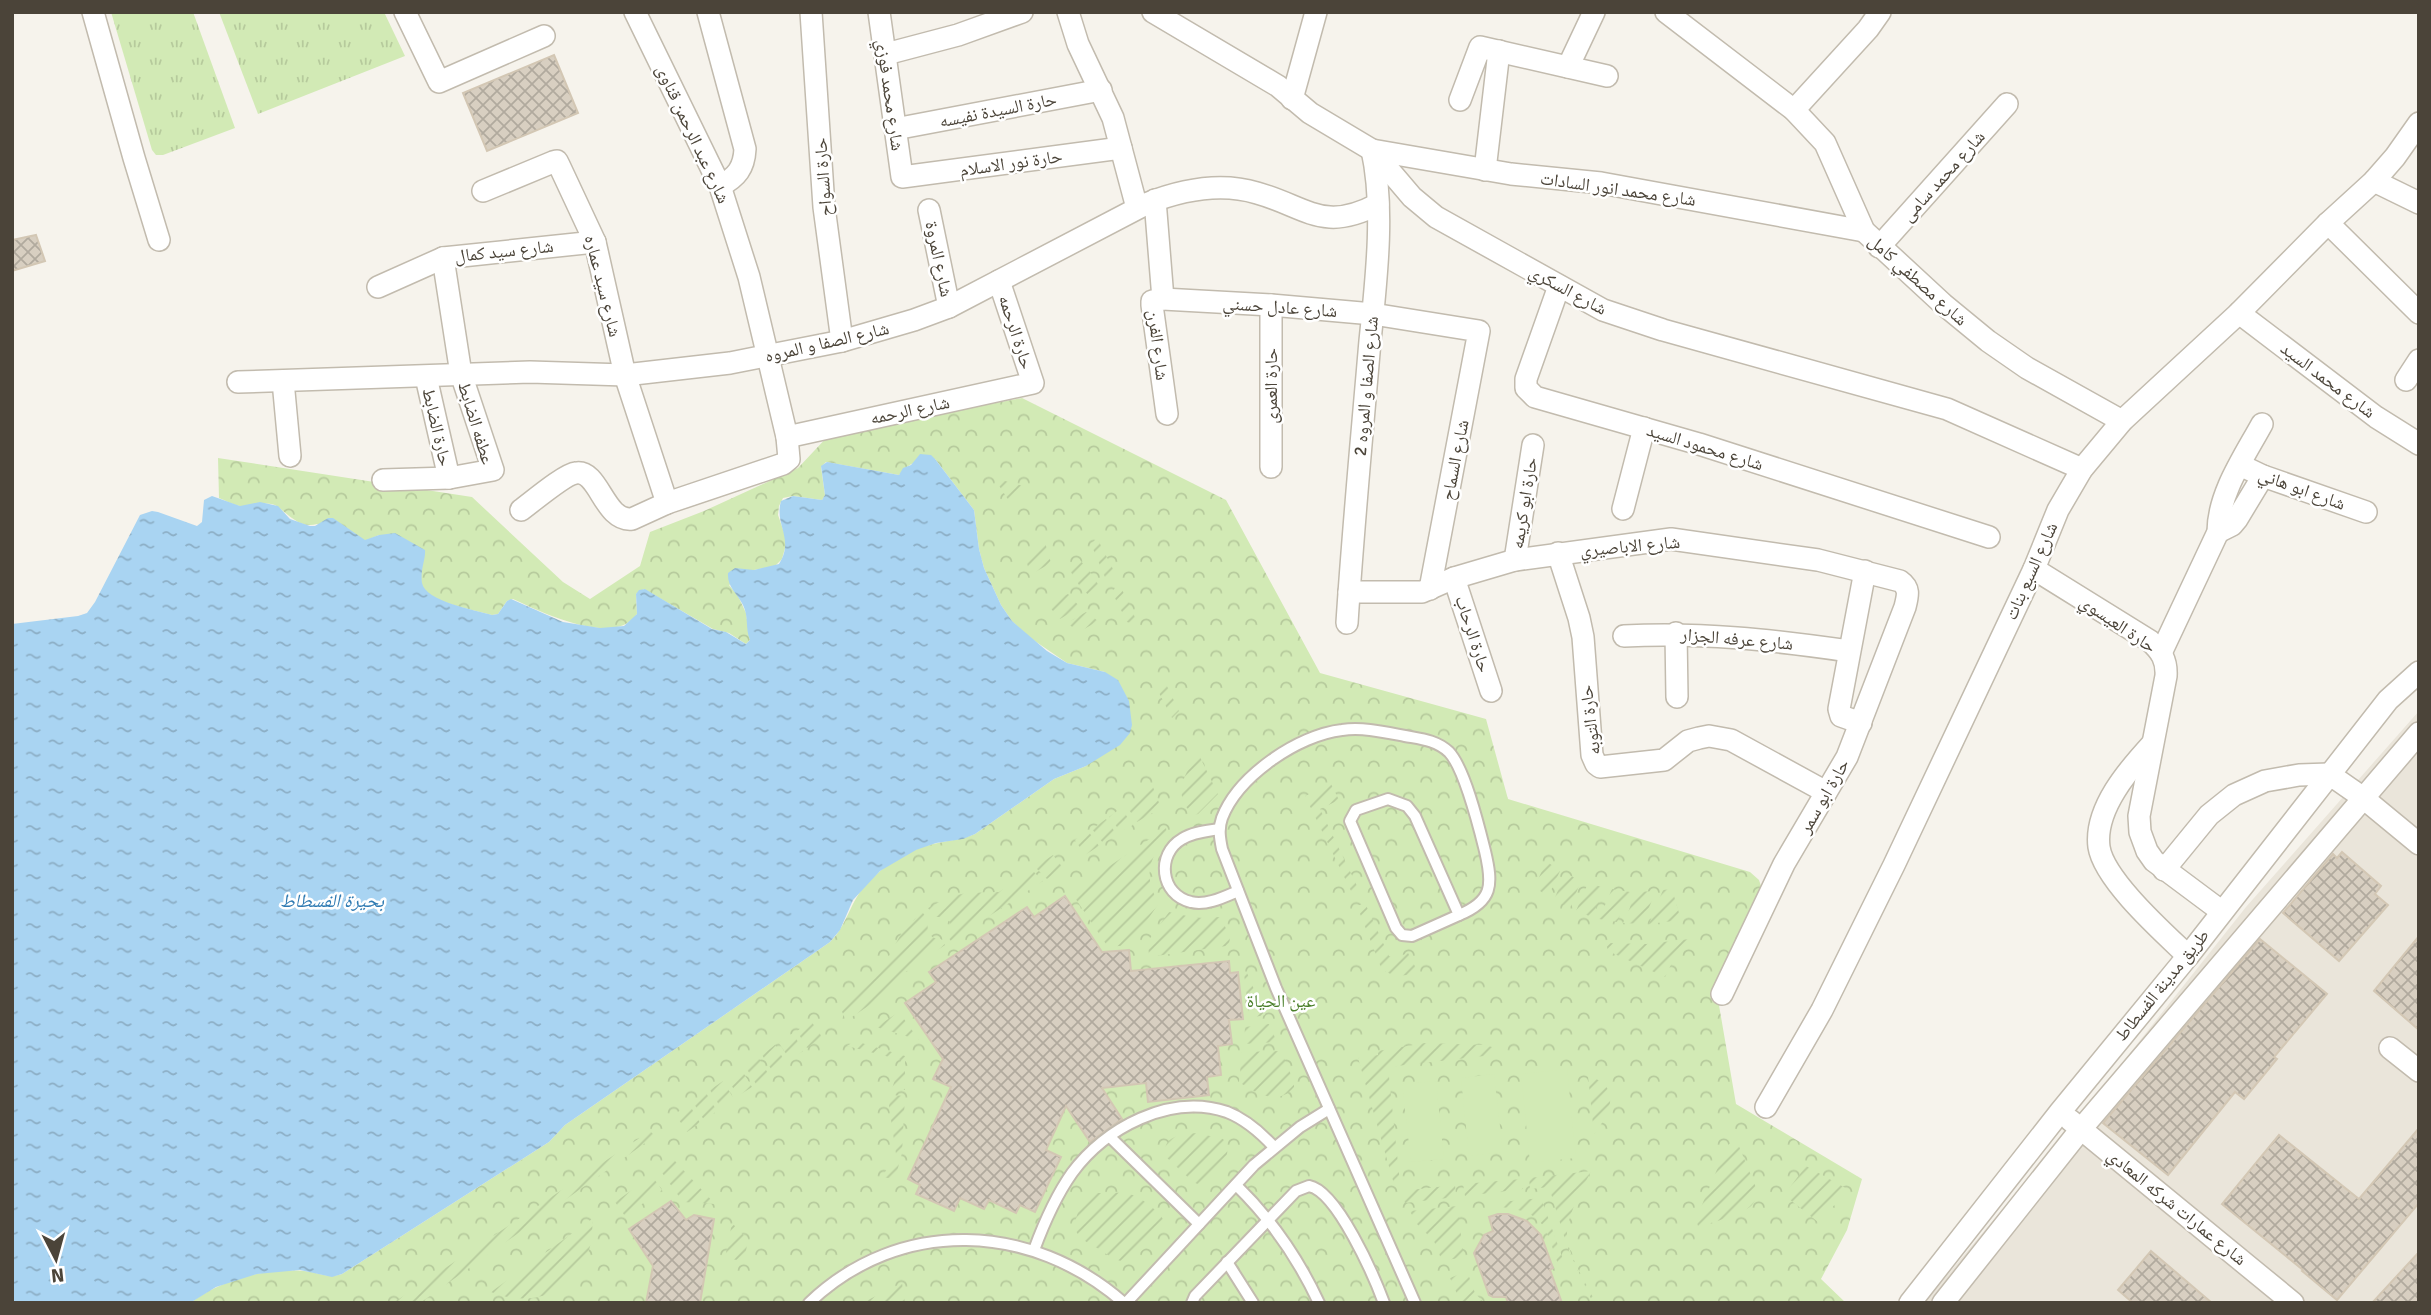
<svg xmlns="http://www.w3.org/2000/svg" width="2431" height="1315" font-family="Signika,'Noto Naskh Arabic',sans-serif">
<style>
.residential{fill:#eae5da}
.grass{fill:url(#grass-tufts)}
.forest{fill:url(#forest-crowns)}
.garden{fill:url(#garden-furrows)}
.pitch{fill:#d2eab5}
.water{fill:url(#water-ripples)}
.building{fill:url(#building-cross-hatch);stroke:#d3c7b4;stroke-width:2}
.lines{fill:none;stroke-linecap:round;stroke-linejoin:round}
.lane-casing{stroke:#c2bbae;stroke-width:14}
.street-casing{stroke:#c2bbae;stroke-width:24}
.lane{stroke:#fff;stroke-width:10}
.street{stroke:#fff;stroke-width:21}
.labels{text-anchor:middle;stroke-width:5;stroke-linejoin:round;paint-order:stroke}
.street-label{font-size:18px;fill:#4b4439;stroke:#fff}
.park-label{font-size:18px;fill:#4a7f2a;stroke:#fff}
.water-label{font-size:19px;font-style:italic;fill:#2e7ab2;stroke:#fff}
</style>
<defs>
<pattern id="grass-tufts" width="24" height="20" patternUnits="userSpaceOnUse" patternTransform="scale(1.75)"><rect width="24" height="20" fill="#d2eab5"/><path d="M3 7l-1-3M5 7V3M7 7l1-3M15 17l-1-3M17 17v-4M19 17l1-3" fill="none" stroke="#b6ca9c"/></pattern>
<pattern id="forest-crowns" width="20" height="18" patternUnits="userSpaceOnUse" patternTransform="scale(1.75)"><rect width="20" height="18" fill="#d2eab5"/><path d="M2 6a3 3 0 1 1 6 0M12 15a3 3 0 1 1 6 0" fill="none" stroke="#b6ca9c"/></pattern>
<pattern id="garden-furrows" width="10" height="10" patternUnits="userSpaceOnUse" patternTransform="scale(1.75)"><rect width="10" height="10" fill="#d2eab5"/><path d="M-1 1l2-2M0 10L10 0M9 11l2-2" fill="none" stroke="#b6ca9c"/></pattern>
<pattern id="water-ripples" width="26" height="14" patternUnits="userSpaceOnUse" patternTransform="scale(1.75)"><rect width="26" height="14" fill="#a9d4f2"/><path d="M2 4q2-2 4 0t4 0M15 11q2-2 4 0t4 0" fill="none" stroke="#8caec5"/></pattern>
<pattern id="building-cross-hatch" width="8" height="8" patternUnits="userSpaceOnUse" patternTransform="scale(1.75)"><rect width="8" height="8" fill="#d8cfc1"/><path d="M0 0l8 8M0 8l8-8" fill="none" stroke="#b1aa9e"/></pattern>
</defs>
<rect width="100%" height="100%" fill="#f6f3ec"/>
<path class="residential" d="M2419,711V1303H1924L2080,1116L2246,907Z"/>
<g class="grass">
<path d="M111,12H193L235,128L163,155H156L152,150Z"/>
<path d="M219,12H384L405,56L258,114Z"/>
</g>
<path class="forest" d="M1022,398L1226,500L1320,673L1486,719L1508,799L1750,872L1759,880L1762,889L1715,982L1736,1104L1862,1179L1847,1230L1821,1279L1846,1303H190C223,1279 264,1268 304,1271C317,1272 329,1279 342,1274L549,1142L565,1125L830,942C846,927 850,903 864,887C883,865 910,848 938,843C951,840 963,839 975,834L1054,779L1086,766L1105,672L1067,663L1029,637L1012,621L1001,605L984,568L979,549L974,510L935,459C916,461 910,462 899,475L826,462L821,467L825,495L822,500L793,496L783,498L779,506L778,515L787,541L782,559L775,566L754,570L729,585L738,596L746,613L750,640L746,644L729,633L713,629L644,589L636,594L637,614C615,648 541,612 513,599L507,601L498,614L492,615C477,611 433,602 424,591C419,583 421,566 424,558L379,535L365,541L317,524C301,529 290,516 278,507C268,499 249,508 240,506C233,505 225,500 219,498L218,458L472,497L563,582L590,599L640,566L650,532L704,511L798,468L830,434Z"/>
<g class="garden">
<path d="M994,478L1023,486L1013,507Z"/>
<path d="M1097,538L1115,573L1107,582L1091,544Z"/>
<path d="M1044,539L1051,563L1030,575L1025,555Z"/>
<path d="M1079,559L1091,573L1101,589L1092,599L1079,585L1069,569Z"/>
<path d="M1119,583L1139,626L1127,622L1112,592Z"/>
<path d="M1068,594L1080,607L1060,619L1046,603Z"/>
<path d="M1086,612L1098,621L1079,632L1067,623Z"/>
<path d="M1164,680L1179,711L1172,718L1156,687Z"/>
<path d="M1199,755L1218,794L1198,814L1194,815C1171,797 1184,772 1199,755Z"/>
<path d="M1331,784L1339,800L1320,809L1359,890L1352,893L1305,796Z"/>
<path d="M1153,787L1161,808L1137,822L1126,805Z"/>
<path d="M1121,808L1133,825L1121,832L1109,817Z"/>
<path d="M1106,819L1117,835L1103,843L1092,829Z"/>
<path d="M1166,828L1168,840C1147,856 1144,880 1159,903L1130,945L1108,947L1071,892Z"/>
<path d="M1088,831L1099,846L1085,855L1075,840Z"/>
<path d="M1053,855L1063,868L1047,879L1035,867Z"/>
<path d="M1546,861L1560,871L1548,897L1535,887Z"/>
<path d="M1032,870L1043,881L951,941L947,936L951,931L950,922L944,917H935L928,908L949,897L966,893L999,892Z"/>
<path d="M1565,873L1581,881L1570,908L1554,900Z"/>
<path d="M1588,883L1605,888L1592,917L1576,911Z"/>
<path d="M1612,889L1630,892L1617,922L1599,919Z"/>
<path d="M1672,889L1681,920L1649,924L1663,890Z"/>
<path d="M1656,891L1642,924L1623,923L1637,892Z"/>
<path d="M1365,903L1389,956L1395,958L1408,953L1419,974L1395,976L1382,970L1357,906Z"/>
<path d="M922,912L929,920C925,930 930,940 941,939L945,945L898,977L886,994L846,1021L838,1002L880,973L902,932Z"/>
<path d="M1169,912L1196,918L1221,917L1230,938L1229,944L1226,946L1149,957L1148,941Z"/>
<path d="M1690,939L1675,956L1665,977L1608,951L1606,943L1646,944Z"/>
<path d="M1244,973H1247L1265,1015L1249,1018Z"/>
<path d="M899,1012L919,1040L876,1027Z"/>
<path d="M811,1021L822,1037L807,1048L797,1031Z"/>
<path d="M1269,1024L1277,1042L1244,1044L1245,1027Z"/>
<path d="M793,1033L803,1051L790,1060L779,1043Z"/>
<path d="M855,1041L905,1056V1090L892,1089L901,1060L847,1046Z"/>
<path d="M1425,1043L1484,1045L1492,1047L1493,1055L1388,1067L1400,1183L1394,1184L1358,1058L1378,1055V1051Z"/>
<path d="M775,1045L786,1063L773,1072L762,1055Z"/>
<path d="M1281,1051L1294,1082V1087C1278,1107 1256,1093 1239,1082L1242,1052Z"/>
<path d="M758,1057L769,1075L756,1084L745,1066Z"/>
<path d="M741,1069L752,1087L738,1096L727,1078Z"/>
<path d="M1588,1076C1623,1086 1610,1114 1594,1134Z"/>
<path d="M723,1081L734,1099L721,1108L710,1090Z"/>
<path d="M706,1093L717,1111L704,1120L693,1102Z"/>
<path d="M891,1095L905,1096L902,1153L895,1179L882,1177L896,1154L889,1106Z"/>
<path d="M689,1104L700,1123L687,1132L675,1114Z"/>
<path d="M650,1131L655,1136L420,1303H393Z"/>
<path d="M1197,1133L1223,1139C1237,1155 1214,1178 1200,1185L1193,1182L1165,1156C1162,1136 1181,1134 1197,1133Z"/>
<path d="M1732,1142L1738,1144L1755,1185C1757,1193 1757,1200 1751,1206C1742,1214 1710,1224 1698,1226L1696,1219L1727,1146Z"/>
<path d="M674,1160L715,1204L683,1202L660,1170Z"/>
<path d="M1806,1166L1849,1190L1818,1222L1784,1195Z"/>
<path d="M1591,1171C1582,1190 1566,1216 1567,1238C1569,1256 1587,1285 1596,1303H1593L1568,1249L1549,1187L1530,1189L1529,1178Z"/>
<path d="M652,1176L662,1190L625,1216L615,1202Z"/>
<path d="M1522,1179L1523,1189L1465,1196L1463,1184Z"/>
<path d="M1455,1185L1456,1197L1405,1203L1401,1191Z"/>
<path d="M1096,1193C1125,1193 1131,1189 1154,1209C1161,1215 1165,1219 1164,1228C1159,1236 1152,1241 1145,1248C1125,1266 1120,1264 1099,1249C1092,1245 1081,1240 1077,1233C1071,1220 1083,1196 1096,1193Z"/>
<path d="M1541,1198L1564,1262L1558,1264C1545,1226 1545,1212 1501,1207V1202Z"/>
<path d="M1457,1206L1464,1257L1442,1261L1434,1241L1416,1223L1410,1211Z"/>
<path d="M592,1219C597,1278 545,1314 491,1292Z"/>
<path d="M732,1223L748,1240L744,1261L725,1258Z"/>
<path d="M1467,1271L1475,1293L1484,1303H1461L1450,1278Z"/>
<path d="M902,1283L905,1303H862Z"/>
</g>
<g class="pitch">
<path d="M1567,1069L1576,1158L1530,1163L1521,1074Z"/>
<path d="M1494,1074L1503,1152L1469,1156L1461,1078Z"/>
<path d="M1436,1081L1444,1159L1411,1162L1402,1084Z"/>
</g>
<path class="water" d="M920,454L931,455L935,459L974,510L979,549L984,568L1001,605L1012,621L1047,651L1067,663L1105,672L1118,680L1129,701L1132,725L1130,733L1120,745L1086,766L1054,779L975,834L963,839L936,843L916,850L880,871L853,900L840,930L830,942L565,1125L549,1142L342,1274L332,1277L300,1270L257,1274L216,1287L190,1303H12V624L78,616L87,613L95,602L140,515L152,511L158,512L197,526L202,522L204,500L212,496L240,506L260,502L278,506L290,519L310,526H315L328,518H333L365,540L379,535L395,533L425,550C426,558 420,570 422,583C425,601 475,610 492,615L498,614L507,601L511,599L563,622L600,628L624,626L637,614L636,594L639,590L645,589L712,629L726,632L746,644L750,640C745,628 749,617 743,605C737,593 727,587 728,573L735,568L754,570L779,564C795,539 774,525 781,501L793,496L822,500L825,495L821,466L827,462L899,475L903,468L911,465Z"/>
<g class="building">
<path d="M554,55L578,113L487,151L463,93Z"/>
<path d="M36,235L45,261L12,271V240Z"/>
<path d="M2342,852L2381,886L2375,894L2388,905L2339,961L2283,913L2333,854L2337,858Z"/>
<path d="M1065,896L1102,952L1129,950L1131,971L1229,961L1230,973L1238,972L1243,1019L1229,1020L1232,1044L1218,1046L1221,1075L1207,1077L1209,1095L1148,1102L1146,1083L1102,1088L1122,1119L1090,1142L1066,1106L1046,1150L1061,1157L1035,1212L1020,1205L1016,1213L989,1200L984,1209L960,1198L954,1211L916,1194L920,1185L908,1179L951,1087L933,1079L943,1059L905,1003L936,982L929,972L1027,907L1034,917Z"/>
<path d="M2419,936V1030L2374,991Z"/>
<path d="M2260,939L2327,994L2274,1057L2277,1059L2244,1099L2235,1092L2168,1175L2103,1123Z"/>
<path d="M2419,1128V1203L2337,1300L2302,1271L2303,1270L2222,1204L2279,1135L2359,1199Z"/>
<path d="M671,1201L686,1220L694,1215L714,1219L700,1303H646L653,1266L629,1229Z"/>
<path d="M1498,1214H1508L1527,1221L1541,1235L1553,1268L1550,1270L1562,1303H1508L1506,1297H1493L1489,1295L1474,1253L1484,1235L1493,1231L1489,1217Z"/>
<path d="M2151,1251L2212,1303H2133L2118,1290Z"/>
<path d="M2419,1252V1303H2372Z"/>
</g>
<g class="lines">
<g class="lane-casing">
<g id="lane">
<path d="M1388,799L1407,806L1415,816L1459,915L1412,936L1402,935L1396,928L1350,821L1356,810Z"/>
<path d="M1219,829C1207,831 1193,832 1182,839C1156,854 1160,895 1191,902C1206,906 1224,897 1238,891"/>
<path d="M1110,1137L1199,1224"/>
<path d="M1236,1185C1271,1219 1298,1258 1319,1303"/>
<path d="M1034,1250C1044,1223 1055,1197 1072,1173C1105,1128 1170,1093 1227,1112C1245,1119 1261,1133 1274,1147"/>
<path d="M1227,1262L1253,1303"/>
<path d="M809,1303C900,1216 1032,1222 1124,1303"/>
<path d="M1126,1303L1254,1165L1300,1127L1329,1109"/>
<path d="M1192,1303L1195,1296L1296,1191L1309,1186C1337,1191 1374,1276 1384,1303"/>
<path d="M1415,1303L1276,988L1222,849C1220,839 1218,829 1222,818C1238,776 1298,735 1342,730C1363,727 1384,732 1405,736C1421,739 1436,740 1449,752C1465,769 1479,827 1485,851C1493,885 1493,901 1459,915"/>
</g>
</g>
<g class="street-casing">
<g id="street">
<path d="M93,12L134,158L159,240"/>
<path d="M405,12L439,82L544,36"/>
<path d="M708,12L745,149C744,168 737,177 720,186"/>
<path d="M811,12L824,207L842,341"/>
<path d="M879,12L902,177L1121,148"/>
<path d="M1068,12L1078,44L1113,118L1137,208"/>
<path d="M1153,12L1278,86L1310,113L1372,150L1412,197L1436,217L1603,310L1663,330L1947,409L2082,469"/>
<path d="M1666,12L1794,110L1825,143L1864,231L1943,304L1988,341L2027,368L2122,421"/>
<path d="M886,54L958,35L1022,12"/>
<path d="M1568,67L1594,12"/>
<path d="M1292,99L1316,12"/>
<path d="M1460,100L1480,47L1607,76"/>
<path d="M1794,110L1868,29L1880,12"/>
<path d="M895,129L1101,90"/>
<path d="M1485,170L1499,51"/>
<path d="M2374,181L2419,203"/>
<path d="M483,191L553,162L557,161L559,165L595,242L625,375L667,503"/>
<path d="M1155,200L1163,299L1152,301V305L1167,414"/>
<path d="M929,210L949,307"/>
<path d="M2328,223L2419,313"/>
<path d="M1879,247L2007,104"/>
<path d="M1559,286L1526,379V388L1535,397L1699,444L1989,537"/>
<path d="M378,287L443,258L595,242"/>
<path d="M1163,299L1271,305L1373,314L1479,331L1430,589"/>
<path d="M2239,313L2376,417L2419,444"/>
<path d="M426,377L449,478"/>
<path d="M2406,380L2419,360"/>
<path d="M283,381L290,456"/>
<path d="M238,382L530,372L625,375L730,363L842,341L914,320L949,307L1146,204C1181,190 1220,182 1257,193C1307,207 1323,233 1378,204"/>
<path d="M787,437L1033,383L999,281"/>
<path d="M2240,465L2263,476L2366,512"/>
<path d="M1271,467V305"/>
<path d="M383,480L449,478L493,470L461,374L443,258"/>
<path d="M1623,509L1644,428"/>
<path d="M521,510C532,502 565,474 576,473C599,469 604,522 632,519L667,503L783,464L789,459L787,437L749,277L720,186L635,12"/>
<path d="M2218,532L2232,525L2237,519L2263,476"/>
<path d="M1558,553L1579,618L1583,637L1592,755L1596,764L1600,767L1664,760L1688,741L1699,738L1709,736L1731,740L1826,792"/>
<path d="M1515,560L1533,445"/>
<path d="M2034,569L2150,641C2161,651 2167,660 2166,676L2139,816L2140,832L2147,851L2154,861L2221,911"/>
<path d="M1454,578L1491,691"/>
<path d="M1349,592H1422L1454,578L1515,560L1671,539L1818,560L1900,581C1910,588 1908,595 1905,607L1847,757L1784,864L1722,994"/>
<path d="M1347,623C1353,529 1362,435 1370,341C1376,282 1385,208 1372,150L1511,174L1601,183L1864,231"/>
<path d="M1676,633L1677,697"/>
<path d="M1624,636C1701,632 1773,640 1849,651"/>
<path d="M2161,653L2218,532C2218,494 2244,457 2262,424"/>
<path d="M1861,723L1841,716L1839,709L1865,571"/>
<path d="M2152,744C2129,769 2094,809 2099,847C2104,880 2164,933 2188,956"/>
<path d="M2164,870L2209,815L2234,795L2265,781L2299,775L2329,774L2362,797L2419,844"/>
<path d="M2390,1048L2419,1071"/>
<path d="M1766,1107L1822,1010L1894,865L2034,569L2058,510L2082,469L2122,421L2239,313L2328,223L2374,181L2395,157L2419,123"/>
<path d="M2070,1120L2293,1303"/>
<path d="M1910,1303L2060,1112L2188,956L2388,700L2419,672"/>
<path d="M1943,1303L2081,1129L2419,733"/>
</g>
</g>
<use href="#lane" class="lane"/>
<use href="#street" class="street"/>
</g>
<g class="labels">
<g class="street-label">
<text transform="translate(890 95) rotate(82)" y="6">شارع محمد فوزي</text>
<text transform="translate(998 110) rotate(-11)" y="6">حارة السيدة نفيسه</text>
<text transform="translate(693 134) rotate(65)" y="6">شارع عبد الرحمن قناوى</text>
<text transform="translate(1011 163) rotate(-8)" y="6">حارة نور الاسلام</text>
<text transform="translate(1943 176) rotate(-48)" y="6">شارع محمد سامى</text>
<text transform="translate(823 177) rotate(-94)" y="6">حارة السواح</text>
<text transform="translate(1618 189) rotate(8)" y="6">شارع محمد انور السادات</text>
<text transform="translate(504 251) rotate(-6)" y="6">شارع سيد كمال</text>
<text transform="translate(939 259) rotate(78)" y="6">شارع المروة</text>
<text transform="translate(1918 280) rotate(42)" y="6">شارع مصطفي كامل</text>
<text transform="translate(603 286) rotate(76)" y="6">شارع سيد عماره</text>
<text transform="translate(1568 290) rotate(28)" y="6">شارع السكري</text>
<text transform="translate(1280 307) rotate(4)" y="6">شارع عادل حسني</text>
<text transform="translate(1016 332) rotate(72)" y="6">حارة الرحمه</text>
<text transform="translate(827 342) rotate(-13)" y="6">شارع الصفا و المروه</text>
<text transform="translate(1158 345) rotate(83)" y="6">شارع الفرن</text>
<text transform="translate(2328 380) rotate(37)" y="6">شارع محمد السيد</text>
<text transform="translate(1271 386) rotate(-90)" y="6">حارة العمرى</text>
<text transform="translate(1366 386) rotate(-85)" y="6">شارع الصفا و المروه 2</text>
<text transform="translate(910 410) rotate(-12)" y="6">شارع الرحمه</text>
<text transform="translate(476 423) rotate(73)" y="6">عطفه الضابط</text>
<text transform="translate(437 427) rotate(77)" y="6">حارة الضابط</text>
<text transform="translate(1705 447) rotate(17)" y="6">شارع محمود السيد</text>
<text transform="translate(1455 460) rotate(-79)" y="6">شارع السماح</text>
<text transform="translate(2302 489) rotate(20)" y="6">شارع ابو هاني</text>
<text transform="translate(1524 503) rotate(-81)" y="6">حارة ابو كريمه</text>
<text transform="translate(1630 546) rotate(-5)" y="6">شارع الاباصيري</text>
<text transform="translate(2031 571) rotate(-66)" y="6">شارع السبع بنات</text>
<text transform="translate(2118 624) rotate(34)" y="6">حارة العيسوي</text>
<text transform="translate(1473 634) rotate(72)" y="6">حارة الرحاب</text>
<text transform="translate(1737 639) rotate(5)" y="6">شارع عرفه الجزار</text>
<text transform="translate(1590 720) rotate(-97)" y="6">حارة التوبه</text>
<text transform="translate(1824 796) rotate(-60)" y="6">حارة ابو سمر</text>
<text transform="translate(2162 985) rotate(-51)" y="6">طريق مدينة الفسطاط</text>
<text transform="translate(2177 1207) rotate(39)" y="6">شارع عمارات شركه المعادي</text>
</g>
<g class="park-label">
<text x="1281" y="1007">عين الحياة</text>
</g>
<g class="water-label">
<text x="332" y="907">بحيرة الفسطاط</text>
</g>
</g>
<rect width="2431" height="1315" fill="none" stroke="#4b4439" stroke-width="28"/>
<g transform="translate(56 1259) rotate(174)" stroke="#ffffff" stroke-width="5" paint-order="stroke">
<path d="M0-5L12 26L0 18L-12 26Z" fill="#4b4439"/>
<text y="-10" font-size="19" font-weight="bold" text-anchor="middle" fill="#4b4439">N</text>
</g>
</svg>
